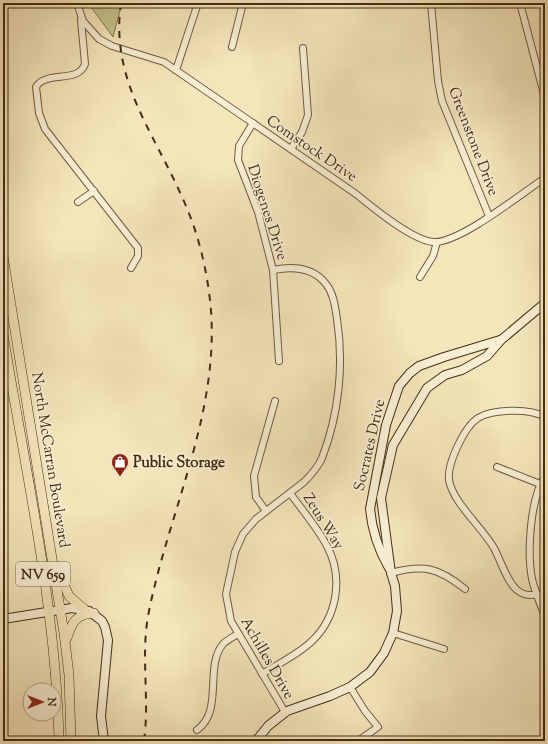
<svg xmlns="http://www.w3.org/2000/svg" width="548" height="744" font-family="'Sorts Mill Goudy',serif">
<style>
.green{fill:#c4c28b;stroke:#84784e}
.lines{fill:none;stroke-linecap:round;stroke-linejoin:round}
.street-casing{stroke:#6f5b3c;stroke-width:8}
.secondary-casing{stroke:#432d12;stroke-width:10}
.primary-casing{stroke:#432d12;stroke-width:10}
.street{stroke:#f8eed3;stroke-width:6}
.secondary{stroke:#f8eed3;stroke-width:8}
.primary{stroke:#f4e5bb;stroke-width:9}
.rail{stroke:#432d12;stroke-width:2;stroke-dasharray:7 7;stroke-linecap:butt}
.labels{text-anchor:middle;stroke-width:3.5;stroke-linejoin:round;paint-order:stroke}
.shield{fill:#f8eed3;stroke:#79674c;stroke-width:1}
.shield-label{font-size:14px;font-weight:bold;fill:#432d12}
.street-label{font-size:15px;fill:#432d12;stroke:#f8eed3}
.poi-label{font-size:15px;font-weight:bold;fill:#432d12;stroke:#f8eed3;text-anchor:start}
</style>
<rect width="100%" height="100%" fill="#f4e5bb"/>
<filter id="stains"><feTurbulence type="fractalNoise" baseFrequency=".005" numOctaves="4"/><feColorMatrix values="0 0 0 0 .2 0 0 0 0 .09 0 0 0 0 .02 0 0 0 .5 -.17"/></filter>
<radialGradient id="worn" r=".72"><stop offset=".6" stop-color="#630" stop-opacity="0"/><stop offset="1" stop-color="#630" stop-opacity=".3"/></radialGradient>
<path class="green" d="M88,3H122L113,37Z"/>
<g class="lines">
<g class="street-casing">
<g id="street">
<path d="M77,3L83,21L99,39L112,46L164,62L356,194C373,208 412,240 433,242C459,244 522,193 545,178"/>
<path d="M431,3L438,81L442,101L489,216"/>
<path d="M520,3L545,98"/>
<path d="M81,20L85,64C78,84 46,70 36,87L39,113L45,129L138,248V256L131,268"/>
<path d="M232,47L243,3"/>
<path d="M176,70L198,3"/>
<path d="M253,123L239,146L238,160L258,212L273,270L279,361"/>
<path d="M291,149L302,132L308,115L303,48"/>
<path d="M78,202L94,191"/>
<path d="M273,270C293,266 313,267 326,284C334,294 335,307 337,319C344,365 339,414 322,458C318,467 311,475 304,482L256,519L243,534L235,552L226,594L231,621L285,712"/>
<path d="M420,277L433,256L437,242"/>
<path d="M497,467L540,484"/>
<path d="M545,476C530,499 527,552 532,579C535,592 541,605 545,617"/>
<path d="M266,511L256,497L254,476L275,401"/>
<path d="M391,573C424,564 439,568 465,589"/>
<path d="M537,594C530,596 523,595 517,590C507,582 500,559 494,548C482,527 453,503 449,480C447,464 464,427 478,418C493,409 530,408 545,417"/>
<path d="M393,633L444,649"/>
<path d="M262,674C278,664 297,655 311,642C337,618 344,578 327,546C317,527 302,510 290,493"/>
<path d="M350,687L365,711L378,727L358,741"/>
<path d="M197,730C224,711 204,667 223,644C227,640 233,637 238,634"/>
</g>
</g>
<g class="secondary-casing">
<g id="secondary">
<path d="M389,568C378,549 372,530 370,509L386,425L399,386L410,373L419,366L444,357L500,340"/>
<path d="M3,619L72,608L89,611L102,621L105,627L108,640L101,716L104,741"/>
<path d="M256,741L268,726L287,711L330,696L350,687L370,672L384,653L393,633L397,611L395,586L391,573L381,498L393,445L427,388L445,375L462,370L487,356L501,340L545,303"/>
</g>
</g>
<g class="primary-casing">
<g id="primary">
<path d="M3,256L64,633L69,675L71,741"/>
<path d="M3,334C25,468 56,605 59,741"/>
<path d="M59,573L69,596L84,609"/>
<path d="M67,638C72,622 76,614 94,613"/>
</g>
</g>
<use href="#street" class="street"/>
<use href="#secondary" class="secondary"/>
<use href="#primary" class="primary"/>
<path class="rail" d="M121,3C110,79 153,131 182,197C197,229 206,265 210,300C222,408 170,507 149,611C140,654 150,698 144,741"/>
</g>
<defs>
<g id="shop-pin" transform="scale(0.9)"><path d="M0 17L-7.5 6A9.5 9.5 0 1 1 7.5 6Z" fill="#8f2418" stroke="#f8eed3"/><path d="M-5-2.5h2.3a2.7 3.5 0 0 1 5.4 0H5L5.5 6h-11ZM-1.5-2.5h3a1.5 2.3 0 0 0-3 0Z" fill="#fff"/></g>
</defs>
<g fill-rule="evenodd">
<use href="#shop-pin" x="120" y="462"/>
</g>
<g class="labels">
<rect class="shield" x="16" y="562" width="54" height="24" rx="3"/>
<g class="shield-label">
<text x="43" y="579">NV 659</text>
</g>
<g class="street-label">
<text transform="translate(474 141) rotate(69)" y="5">Greenstone Drive</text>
<text transform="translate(312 148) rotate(34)" y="5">Comstock Drive</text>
<text transform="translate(268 212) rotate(72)" y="5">Diogenes Drive</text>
<text transform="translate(369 445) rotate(-77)" y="5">Socrates Drive</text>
<text transform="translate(51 460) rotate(81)" y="5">North McCarran Boulevard</text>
<text transform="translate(324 521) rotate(58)" y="5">Zeus Way</text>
<text transform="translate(268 658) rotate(60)" y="5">Achilles Drive</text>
</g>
<g class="poi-label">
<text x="133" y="467">Public Storage</text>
</g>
</g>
<rect width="548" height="744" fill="none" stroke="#f4e5bb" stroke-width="16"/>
<rect x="4" y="4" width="540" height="736" fill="none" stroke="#432d12" stroke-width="2"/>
<rect x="8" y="8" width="532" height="728" fill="none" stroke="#432d12"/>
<g transform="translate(42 702) rotate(90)"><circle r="19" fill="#f8eed3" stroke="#b0a186"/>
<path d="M0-3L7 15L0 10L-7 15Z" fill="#8f2418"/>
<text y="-6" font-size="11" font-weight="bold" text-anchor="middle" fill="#432d12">N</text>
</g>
<rect width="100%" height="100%" filter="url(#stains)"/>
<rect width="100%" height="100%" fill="url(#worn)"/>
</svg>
